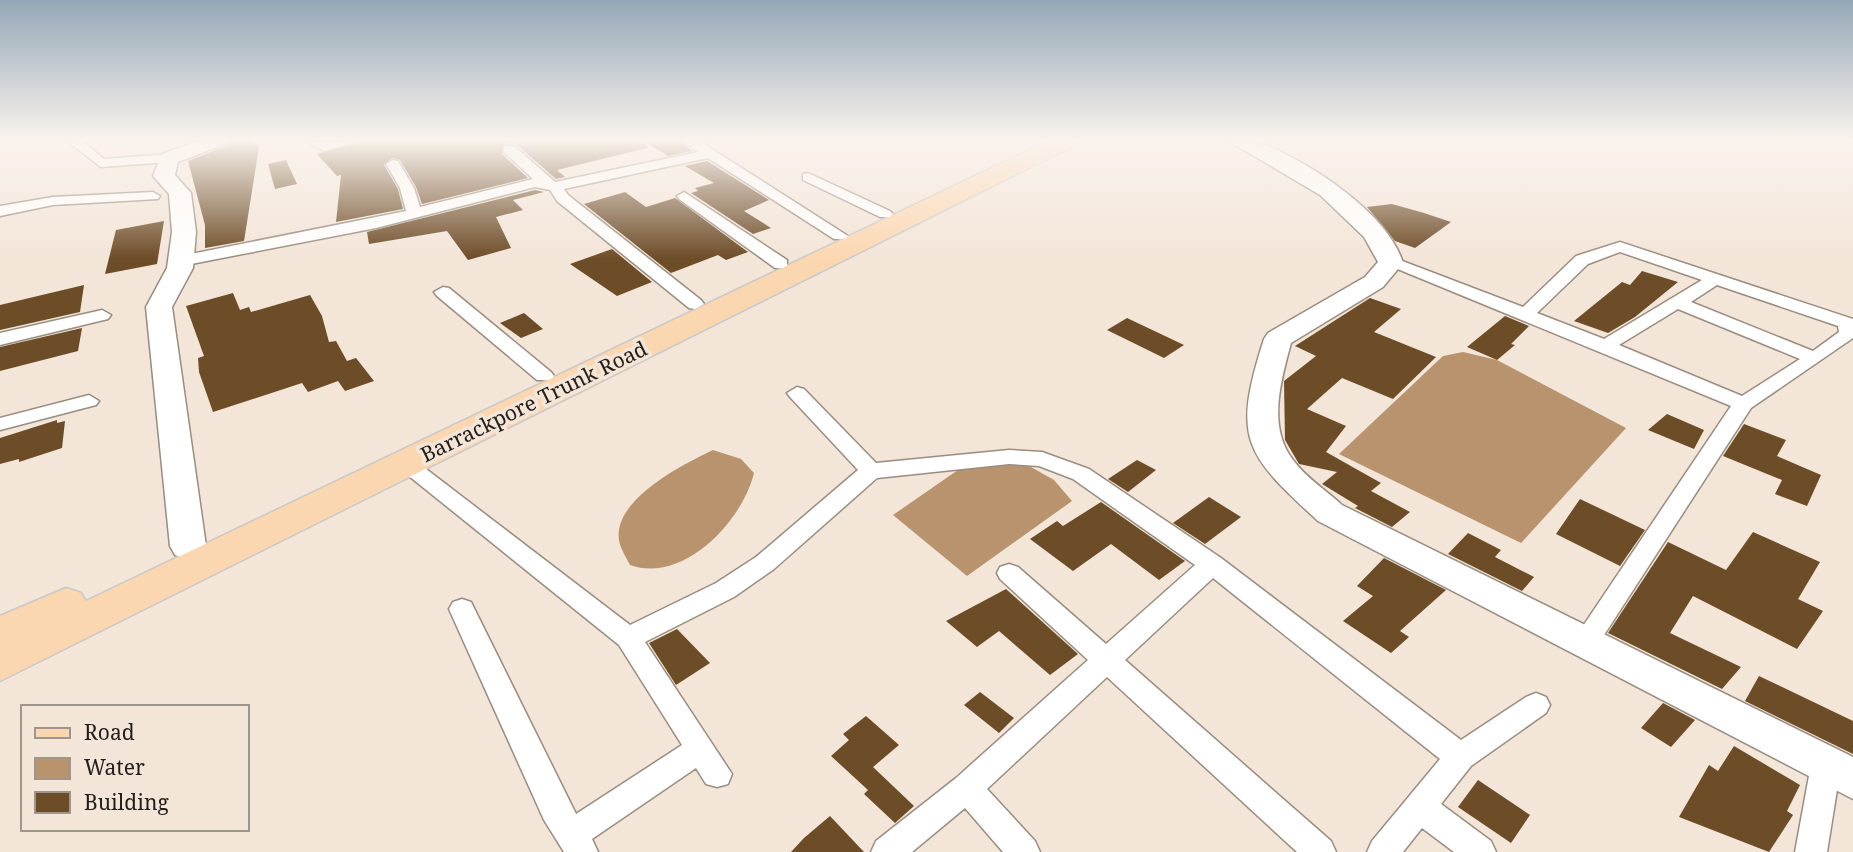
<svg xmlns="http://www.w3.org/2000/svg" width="1853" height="852" font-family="'Noto Serif',serif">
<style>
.water{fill:#b8936e}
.building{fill:#6d4c28}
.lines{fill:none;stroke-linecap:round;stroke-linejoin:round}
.street-casing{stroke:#998d80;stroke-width:3}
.secondary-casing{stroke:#998d80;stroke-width:3}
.primary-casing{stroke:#cac9c8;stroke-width:3}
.street{fill:#fff;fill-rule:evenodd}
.secondary{fill:#fff;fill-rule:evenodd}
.primary{fill:#fbd7b1;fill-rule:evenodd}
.labels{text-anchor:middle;stroke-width:7;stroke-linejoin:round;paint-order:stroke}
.street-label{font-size:21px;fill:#231e19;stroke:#f3e5d8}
</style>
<rect width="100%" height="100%" fill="#f3e5d8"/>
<g class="water">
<path d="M1463,352L1497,360L1626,428L1521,543L1339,454L1443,356Z"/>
<path d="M713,450L741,459L754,473C742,522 683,584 630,565C626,557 620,548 619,540C613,499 684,464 713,450Z"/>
<path d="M1022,462L1054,480L1072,501L967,576L893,515L958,470Z"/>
</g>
<g class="building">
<path d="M230,140H252L259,147L244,241L205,248V225L188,161L226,146Z"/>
<path d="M366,140H680L692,151L668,156L647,143V148L557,170L565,177L556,179L516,144L504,143L502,154L528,178L422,204L416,187L400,160L392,158L384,165L398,189L403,209L336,222L341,175L337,176L317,154Z"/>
<path d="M286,160L297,184L275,189L268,164Z"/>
<path d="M707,161L769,200L744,211L771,228L753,234L691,193L698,191L695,188L714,183L685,166Z"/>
<path d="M535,190L544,192L513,200L523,210L496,217L511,248L468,260L447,231L369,244L367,232Z"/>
<path d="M625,192L646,207L675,198L748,252L726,260L718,255L671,273L584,204Z"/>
<path d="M1392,204L1424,213L1451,222L1415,248L1395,241L1367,207Z"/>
<path d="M164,221L157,264L105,274L116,230Z"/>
<path d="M612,249L652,282L617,296L570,264Z"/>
<path d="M1642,271L1678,282L1635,317L1608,333L1574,321L1622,282L1630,285Z"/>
<path d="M84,285L80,312L0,330V305Z"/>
<path d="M233,293L240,310L249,307L251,312L310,295L322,316L329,342L336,341L347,361L356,358L374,381L345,391L338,381L308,392L302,383L213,412L199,372L198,358L204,356L186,306Z"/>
<path d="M1370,298L1401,309L1374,332L1436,357L1393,399L1342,378L1307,409L1346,426L1326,452L1381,483L1371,491L1410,512L1392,527L1355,508L1358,506L1322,484L1337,472L1299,464L1285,440L1284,381L1316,356L1295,346Z"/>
<path d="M524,313L543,329L521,338L500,323Z"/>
<path d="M1505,316L1529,326L1511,344L1515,345L1497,360L1467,347Z"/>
<path d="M1127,318L1184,345L1164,358L1107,330Z"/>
<path d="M82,328L78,351L0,371V347Z"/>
<path d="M1667,414L1704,430L1694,449L1648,430Z"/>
<path d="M57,420V423L65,421L62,448L19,462V459L0,464V438Z"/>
<path d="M1744,424L1786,440L1777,456L1821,475L1807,506L1775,494L1782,480L1723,456Z"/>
<path d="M1137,460L1156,470L1128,492L1108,479Z"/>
<path d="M1209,497L1241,517L1205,544L1173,523Z"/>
<path d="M1580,499L1645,530L1620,566L1556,534Z"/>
<path d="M1101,502L1185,561L1159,580L1111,544L1073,571L1030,539L1057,521L1063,526Z"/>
<path d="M1753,532L1820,562L1798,599L1823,611L1797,649L1693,596L1670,633L1741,667L1722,689L1608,633L1668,542L1726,570Z"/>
<path d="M1468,533L1501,550L1495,557L1534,577L1522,591L1448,554Z"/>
<path d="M1384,558L1446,590L1400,631L1409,637L1391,653L1343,621L1373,596L1357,586Z"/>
<path d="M1006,589L1078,654L1050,675L999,631L977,647L946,621Z"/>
<path d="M677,629L710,663L676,685L649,643Z"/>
<path d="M1759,676L1853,721V754L1745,701Z"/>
<path d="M980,692L1014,718L999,733L964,705Z"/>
<path d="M1663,703L1695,720L1671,747L1641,728Z"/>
<path d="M866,716L899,745L873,767L914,806L895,823L864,794L868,790L831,756L849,740L843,734Z"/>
<path d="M1734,746L1800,785L1787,811L1793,815L1769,852L1679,817L1709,765L1718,771Z"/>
<path d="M1478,780L1530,815L1511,843L1458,807Z"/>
<path d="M830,816L864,852H791L804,838Z"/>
</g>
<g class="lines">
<g class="street-casing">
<g id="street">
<path d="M66,140H81L104,159L169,154L176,158L169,162L101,167Z"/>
<path d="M303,140L326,143L363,140L324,151Z"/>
<path d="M682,140H698L848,236L846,239H834L708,158L564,189L568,195L701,300L704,304L695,309L689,308L557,201L550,190L535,187L376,228L181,266L173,261L181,256L406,211L400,188L386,164L393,160L398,161L414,188L420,207L533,179L504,152V146H514L555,182L698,152Z"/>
<path d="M808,173L890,211L893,214L890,217H880L803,180V174Z"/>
<path d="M153,192L160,196L158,199L53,205L0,216V206L53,197Z"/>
<path d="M684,192L787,260V268H775L679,199L677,196Z"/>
<path d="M1620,242L1853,319V338L1751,408L1595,649L1586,653L1577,649L1573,642L1577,635L1731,406L1383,263L1391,258L1397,259L1523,307L1576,256ZM1620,252L1702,280L1604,339L1537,313L1588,264ZM1717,285L1838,326L1839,332L1813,351L1691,302ZM1678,309L1800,359L1742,396L1619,345Z"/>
<path d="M443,287L449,288L551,372L554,376L551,380H537L437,296L434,292Z"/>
<path d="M102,310L111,315L108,319L0,345V333Z"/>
<path d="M797,387L804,389L876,463L1009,450L1042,452L1089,469L1221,558L1461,740L1526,697L1536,693L1546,697L1550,705L1546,713L1471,766L1441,804L1491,841L1496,852H1454L1422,828L1403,852H1367L1372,841L1440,759L1213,578L1125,660L1331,841L1336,852H1297L1107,677L987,789L1035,841L1040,852H1003L965,808L912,852H871L876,841L956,778L1088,660L1000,579L997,573L1000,567L1009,564L1018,567L1106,644L1195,565L1073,479L1039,466L1009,464L877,478L774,569L734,597L645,642L732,774L728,784L717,787L706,784L696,768L592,839L598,852H564L544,820L449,609L453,602L462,599L471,602L576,814L682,745L619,645L394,464L397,459H413L630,625L716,583L756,557L858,470L790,397L787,393Z"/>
<path d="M89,395L99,401L96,405L0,430V418Z"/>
<path d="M1826,752L1837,756L1841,765L1827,852H1795L1811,765L1815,756Z"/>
</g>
</g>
<g class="secondary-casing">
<g id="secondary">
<path d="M200,140H228L225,144L178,162L175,175L191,193L196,232L193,268L172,307L206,546L201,555L188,559L175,555L170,546L146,307L167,268L172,232L169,194L153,176L162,154Z"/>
<path d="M1227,140C1235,140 1246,138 1254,141C1303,157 1388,212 1403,263L1383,287L1291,343C1281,380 1267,427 1293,460C1306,478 1326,490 1342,505L1853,757V799L1318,521C1244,453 1232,439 1264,339L1268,333L1365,277L1378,262L1364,237L1320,195Z"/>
</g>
</g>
<g class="primary-casing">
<path id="primary" d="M1050,140H1078L1075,145L0,681V616L66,588L81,593L86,601Z"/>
</g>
<use href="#street" class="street"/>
<use href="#secondary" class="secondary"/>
<use href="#primary" class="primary"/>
</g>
<linearGradient id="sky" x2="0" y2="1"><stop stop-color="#95a7b7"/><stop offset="0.54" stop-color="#faf3ed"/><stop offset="1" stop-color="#faf3ed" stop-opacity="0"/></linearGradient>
<rect width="1853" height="259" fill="url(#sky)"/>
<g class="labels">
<g class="street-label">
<text transform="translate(534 402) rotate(-26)" y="7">Barrackpore Trunk Road</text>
</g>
</g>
<rect x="21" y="705" width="228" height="126" fill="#f3e5d8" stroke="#a0958c" stroke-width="2"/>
<rect x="35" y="728" width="35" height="10" fill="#fbd7b1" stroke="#a0958c" stroke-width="2"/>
<text x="84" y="740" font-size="21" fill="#231e19">Road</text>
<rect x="35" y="758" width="35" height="21" fill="#b8936e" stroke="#a0958c" stroke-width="2"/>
<text x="84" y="775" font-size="21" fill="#231e19">Water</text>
<rect x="35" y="792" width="35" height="21" fill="#6d4c28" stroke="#a0958c" stroke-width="2"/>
<text x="84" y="810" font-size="21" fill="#231e19">Building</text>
</svg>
